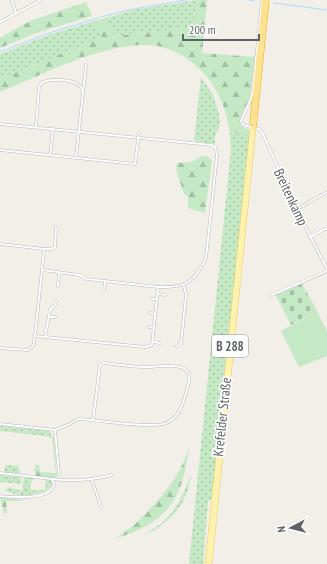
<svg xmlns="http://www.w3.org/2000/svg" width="327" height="564" font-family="'PT Sans Narrow',sans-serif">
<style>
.grass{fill:url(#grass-dots)}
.forest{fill:url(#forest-firs)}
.cemetery{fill:url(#cemetery-stones)}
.pitch{fill:#c5e8c5}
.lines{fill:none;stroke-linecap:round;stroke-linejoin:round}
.stream{stroke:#aadaff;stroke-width:1}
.street-casing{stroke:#b5b8bc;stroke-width:3}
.primary-casing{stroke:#f2c960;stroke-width:4.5}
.highway-casing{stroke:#f9ab00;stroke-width:5}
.street{stroke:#fff;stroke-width:2}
.primary{stroke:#fff2af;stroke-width:3.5}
.highway{stroke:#fde293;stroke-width:4}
.labels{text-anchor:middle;stroke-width:3.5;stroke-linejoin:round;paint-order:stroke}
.shield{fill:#fff;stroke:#8f9295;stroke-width:1}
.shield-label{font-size:13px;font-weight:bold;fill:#5f6368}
.street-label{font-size:14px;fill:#5f6368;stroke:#fff}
</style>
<defs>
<pattern id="grass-dots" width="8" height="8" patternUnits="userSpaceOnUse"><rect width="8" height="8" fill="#c5e8c5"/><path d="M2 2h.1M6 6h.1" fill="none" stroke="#a3c0a4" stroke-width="1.8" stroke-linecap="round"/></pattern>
<pattern id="forest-firs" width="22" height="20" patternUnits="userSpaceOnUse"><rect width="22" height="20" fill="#c5e8c5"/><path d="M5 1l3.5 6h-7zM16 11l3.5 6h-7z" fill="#a3c0a4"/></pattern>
<pattern id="cemetery-stones" width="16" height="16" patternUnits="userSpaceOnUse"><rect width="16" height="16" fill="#c5e8c5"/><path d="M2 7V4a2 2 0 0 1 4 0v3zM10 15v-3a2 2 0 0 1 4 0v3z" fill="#a3c0a4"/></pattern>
</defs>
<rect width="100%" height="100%" fill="#f1efe8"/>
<g class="grass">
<path d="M197,0L193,27L114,36L106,18L133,10Z"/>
<path d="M94,21L102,37L0,79V54L45,36Z"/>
<path d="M201,77L213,95L219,114L220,125L215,136V144L194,141Z"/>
<path d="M230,132L250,135L212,497L208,502L203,564H189L231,150Z"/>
<path d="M0,426L49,431L54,439L45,436L0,431Z"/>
<path d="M6,465L18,466L20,473H3Z"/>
<path d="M0,475L21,477V484L0,482Z"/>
<path d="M191,476C187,504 171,522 147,534C151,529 161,525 166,519C179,506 184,491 191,476Z"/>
<path d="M24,477L34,478L30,485L31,490H45L46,481L44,479L50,480L53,485C44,497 15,498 3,489L6,490L8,487L22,491Z"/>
</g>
<g class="forest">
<path d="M197,0H207L202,53L255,57L250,96L240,119L241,126L249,130L250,135L230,132C225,105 217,84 196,66C184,55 167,46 150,45C101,43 44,74 0,92V79L102,37L94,21L106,18L115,36L193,27Z"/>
<path d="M86,2L92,16L36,33L0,48V38L30,21Z"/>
<path d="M201,156H207L212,160L205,213L188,208V196L184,194L176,169L177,163L192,162Z"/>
<path d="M52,439H54L57,478L36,476L34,471L36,465H39L40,472L56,473Z"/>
<path d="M189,446C183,498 169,522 117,538C120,534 129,529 134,525C156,504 182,476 189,446Z"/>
<path d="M0,497L23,500V501H6L7,513L4,514Z"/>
</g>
<path class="cemetery" d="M302,284L317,311L291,325L275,294Z"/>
<path class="pitch" d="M317,311L327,332V356L299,367L281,331Z"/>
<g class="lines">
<g class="stream">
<path d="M249,0L254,1"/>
<path d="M274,3L327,10"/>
<path d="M101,17L128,10L187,0"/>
<path d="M0,52L46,34L98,18"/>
</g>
<g class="street-casing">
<g id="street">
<path d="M12,0L16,13"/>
<path d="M262,0L253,89L251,99L241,121L243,125L259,129L262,132L298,212L327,269"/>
<path d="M0,22L41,0"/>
<path d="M0,124L211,145L215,147L217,155L206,258C194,283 185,288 158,287"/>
<path d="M36,127L39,87L42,82C53,79 73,78 81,87L82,91"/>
<path d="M0,150L135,164L139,133"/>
<path d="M50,155L53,128"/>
<path d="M76,157L86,65"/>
<path d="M297,209L327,192"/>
<path d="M310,237L327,228"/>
<path d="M0,244L44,249L42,270"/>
<path d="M44,249H51L55,247L56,227"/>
<path d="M42,270L79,275L87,279L158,287L152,345L145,347L35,336Z"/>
<path d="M58,286L59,272"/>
<path d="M104,291L105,281"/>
<path d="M158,294L165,295"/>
<path d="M272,295L327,271"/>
<path d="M152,299H157"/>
<path d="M150,313L156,314"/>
<path d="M49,317H56"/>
<path d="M149,327L154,328"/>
<path d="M45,337L50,310L55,305L56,301"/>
<path d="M153,342L160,343"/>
<path d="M177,346L181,344L186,295L184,286"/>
<path d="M0,348L28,350L33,346L35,336"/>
<path d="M0,424L55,430L70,424L78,419C101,420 143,428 163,424C174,421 180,412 183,402C185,395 192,379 188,372C180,361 154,368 144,367C130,367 117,364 104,363L100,365L93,420"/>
<path d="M55,430L59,474"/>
<path d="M0,473L52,479L54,484C51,501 13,497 0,496"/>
<path d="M52,479C73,482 92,480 112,475"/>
<path d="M92,480L101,507"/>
</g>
</g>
<g class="primary-casing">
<g id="primary">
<path d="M207,564L252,128"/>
<path d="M210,564L254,128"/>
</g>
</g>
<g class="highway-casing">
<g id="highway">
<path d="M252,123L264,0"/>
<path d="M254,128L267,0"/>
</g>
</g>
<use href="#street" class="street"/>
<use href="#primary" class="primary"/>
<use href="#highway" class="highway"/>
</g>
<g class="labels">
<rect class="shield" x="212" y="335" width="36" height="22" rx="3"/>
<g class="shield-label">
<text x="230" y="351">B 288</text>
</g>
<g class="street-label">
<text transform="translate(291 197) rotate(65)" y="5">Breitenkamp</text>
<text transform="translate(222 417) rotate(-84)" y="5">Krefelder Straße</text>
</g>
</g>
<g transform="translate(291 528) rotate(263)" stroke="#ffffff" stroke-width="3" paint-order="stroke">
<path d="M0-3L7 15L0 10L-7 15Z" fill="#5f6368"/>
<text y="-6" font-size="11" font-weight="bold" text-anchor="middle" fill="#5f6368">N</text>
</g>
<path d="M183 34v6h76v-6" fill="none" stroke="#5f6368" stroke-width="2"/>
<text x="189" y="34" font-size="12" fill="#5f6368" stroke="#ffffff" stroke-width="3" paint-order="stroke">200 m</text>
</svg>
